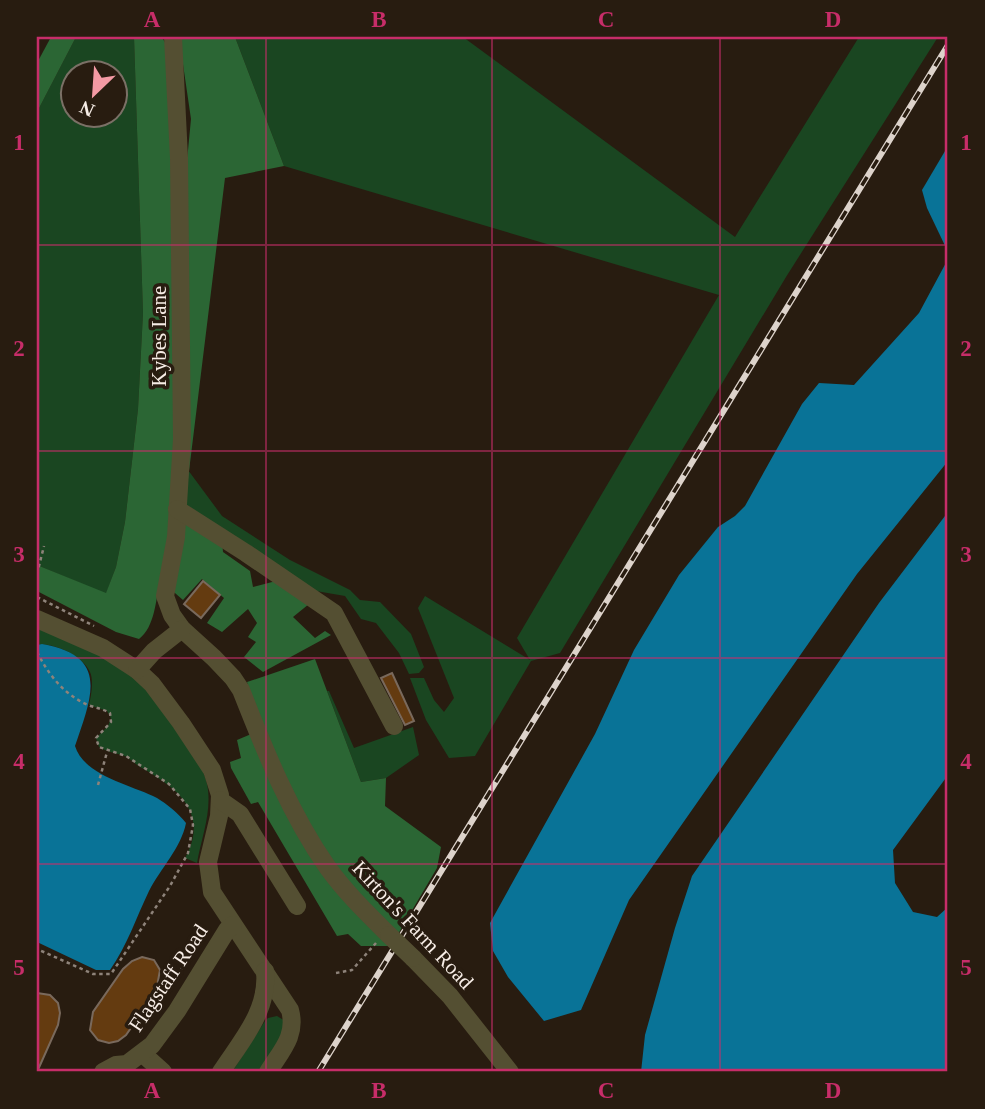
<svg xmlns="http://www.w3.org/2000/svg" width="985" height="1109" font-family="Georgia,serif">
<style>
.green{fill:#1a4621;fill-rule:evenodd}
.forest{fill:#2b6634}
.water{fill:#097397}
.building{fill:#643b10;stroke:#79695c;stroke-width:2}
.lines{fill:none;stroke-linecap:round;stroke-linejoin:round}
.path{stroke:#8e837a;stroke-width:2.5;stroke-dasharray:3.5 3.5;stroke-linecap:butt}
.minor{stroke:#544f32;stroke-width:18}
.rail-casing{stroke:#ddd3cb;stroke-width:6}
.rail{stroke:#281c10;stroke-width:3.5;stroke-dasharray:10;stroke-linecap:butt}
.minor-bridge{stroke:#544f32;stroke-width:18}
.grid{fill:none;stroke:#c72d69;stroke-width:2;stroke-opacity:0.55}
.labels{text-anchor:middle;stroke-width:7;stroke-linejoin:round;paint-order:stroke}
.street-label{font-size:21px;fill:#f7ede6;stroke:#281c10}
.neatline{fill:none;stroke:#c72d69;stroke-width:2.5}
.grid-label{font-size:23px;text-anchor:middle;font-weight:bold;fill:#c72d69}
</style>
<rect width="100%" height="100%" fill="#281c10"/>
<g class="green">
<path d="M76,37H134L143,313L138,409L125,522L116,567L106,594L37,565V112ZM74,74H116V116H74Z"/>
<path d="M235,37H463L735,237L859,37H938L786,277L560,653L531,661L475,756L449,758L426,720L410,678H424L434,700L444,712L454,698L418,608L425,596L530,660L517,638L719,295L284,166Z"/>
<path d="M188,470L222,516L290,560L350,590L360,600L380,602L411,634L424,667L419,673L409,674L399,653L376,623L361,619L345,596L316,591L185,504Z"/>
<path d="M37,627C70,640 109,655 136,679C153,695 166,715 179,733C191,750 206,769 208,790C211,815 201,839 197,863L185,858C210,813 177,788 142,768C136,765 131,759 125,756C116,753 107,752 99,747L96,738L108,726L111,718L107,711L89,705C91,696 94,681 90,672C83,656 53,642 37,645Z"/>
<path d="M327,691H329L354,748L413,727L419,755L386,778L361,782Z"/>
<path d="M277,1016L285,1021L286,1030L259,1072H232L265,1021L268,1018Z"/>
</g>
<g class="forest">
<path d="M51,37H76L37,112V63Z"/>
<path d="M134,37H162L170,52L186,171L191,119L179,37H235L284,166L225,178L183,520L222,541L223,552L250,571L253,587L276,581L309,604L293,617L315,638L325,631L331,635L263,672L244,657L256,642L248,637L257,623L248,609L222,632L207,623L224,598L202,579L183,600L160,580C156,599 155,627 139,639L116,632L37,591V565L106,593L116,567L125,522L138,409L143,313Z"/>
<path d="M315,659L361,782L386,778L385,806L441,847L437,868L391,946H361L348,934L337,936L258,802L251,804L231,768L230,762L241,758L237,740L261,730L247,682Z"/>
</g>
<g class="water">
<path d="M948,146V252L927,208L922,190Z"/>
<path d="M948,259V461L857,574L629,900L581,1010L544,1021L508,977L493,951L490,923L595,734L634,650L679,575L718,527L735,516L745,506L802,404L819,383L854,385L919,313Z"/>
<path d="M948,512V775L893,850L895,883L913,912L937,917L948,907V1072H641L645,1035L675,928L692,876L879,603Z"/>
<path d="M42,644C111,656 91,698 75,746C84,776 132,785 157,798C167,804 178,813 186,823C181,848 161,868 149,891C136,918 127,946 110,970H96L37,942V645Z"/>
</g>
<g class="building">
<path d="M203,581L220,595L201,618L184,604Z"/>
<path d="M392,673L414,721L405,725L381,678Z"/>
<path d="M142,957L154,960L160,970L156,992L126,1035L118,1041L109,1043L98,1040L90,1030L93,1012L123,969L132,961Z"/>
<path d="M37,993L50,995L58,1003L60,1013L58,1025L37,1072Z"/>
</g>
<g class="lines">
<g class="path">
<path d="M37,574L44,546"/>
<path d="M37,597L94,626"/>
<path d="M37,652C49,675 63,694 88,705C96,708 103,709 110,713L111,722L96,738L99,747L126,756L169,784L190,809L193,825L188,853L170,886L111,974H93L37,949"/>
<path d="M98,785L107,752"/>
<path d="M336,973L352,970L376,943"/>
<path d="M152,1017L185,963"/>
</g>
<g class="minor">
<path d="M173,37L179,158L182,439L176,537L165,596L172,615L182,629L214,658L233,678L241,690C265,751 290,814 328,868C346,893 368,914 389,935"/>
<path d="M177,509L246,553L334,613L394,726"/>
<path d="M37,619L103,648L137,670L152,684L181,723L212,770L220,795L219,816L208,862L212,892L290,1010C297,1036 281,1051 268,1072"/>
<path d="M137,670L154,651L182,629"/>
<path d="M220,800L240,814L297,906"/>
<path d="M413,958L450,996L510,1072"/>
<path d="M143,1054L163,1072"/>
<path d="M103,1072L116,1065L127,1064L152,1045L177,1011L227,930L233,925"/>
<path d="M221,1072C241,1041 269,1011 265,971"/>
</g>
<g class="rail-casing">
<path id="rail" d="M318,1072L948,45"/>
</g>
<use href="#rail" class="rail"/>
<path class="minor-bridge" d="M389,935L413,958"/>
</g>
<path class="grid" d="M266,37V1072M492,37V1072M720,37V1072M37,245H948M37,451H948M37,658H948M37,864H948"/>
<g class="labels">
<g class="street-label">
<text transform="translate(159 336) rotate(-90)" y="7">Kybes Lane</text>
<text transform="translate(413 925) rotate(47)" y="7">Kirton's Farm Road</text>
<text transform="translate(168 978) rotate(-56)" y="7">Flagstaff Road</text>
</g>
</g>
<rect width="985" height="1109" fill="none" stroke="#281c10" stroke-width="77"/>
<g transform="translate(94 94) rotate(205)"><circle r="33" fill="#281c10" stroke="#7b7066" stroke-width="2"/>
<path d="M0-5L12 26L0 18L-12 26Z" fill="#f49aa4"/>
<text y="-10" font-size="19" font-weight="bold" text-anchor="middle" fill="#f7ede6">N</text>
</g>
<rect x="38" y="38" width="908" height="1032" class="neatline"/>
<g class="grid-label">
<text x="152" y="27">A</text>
<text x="379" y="27">B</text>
<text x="606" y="27">C</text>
<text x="833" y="27">D</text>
<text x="19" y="150">1</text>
<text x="966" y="150">1</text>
<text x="19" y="356">2</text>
<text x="966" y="356">2</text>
<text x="19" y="562">3</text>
<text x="966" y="562">3</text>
<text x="19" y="769">4</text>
<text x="966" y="769">4</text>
<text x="19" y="975">5</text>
<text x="966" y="975">5</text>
<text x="152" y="1098">A</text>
<text x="379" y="1098">B</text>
<text x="606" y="1098">C</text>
<text x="833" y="1098">D</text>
</g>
</svg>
